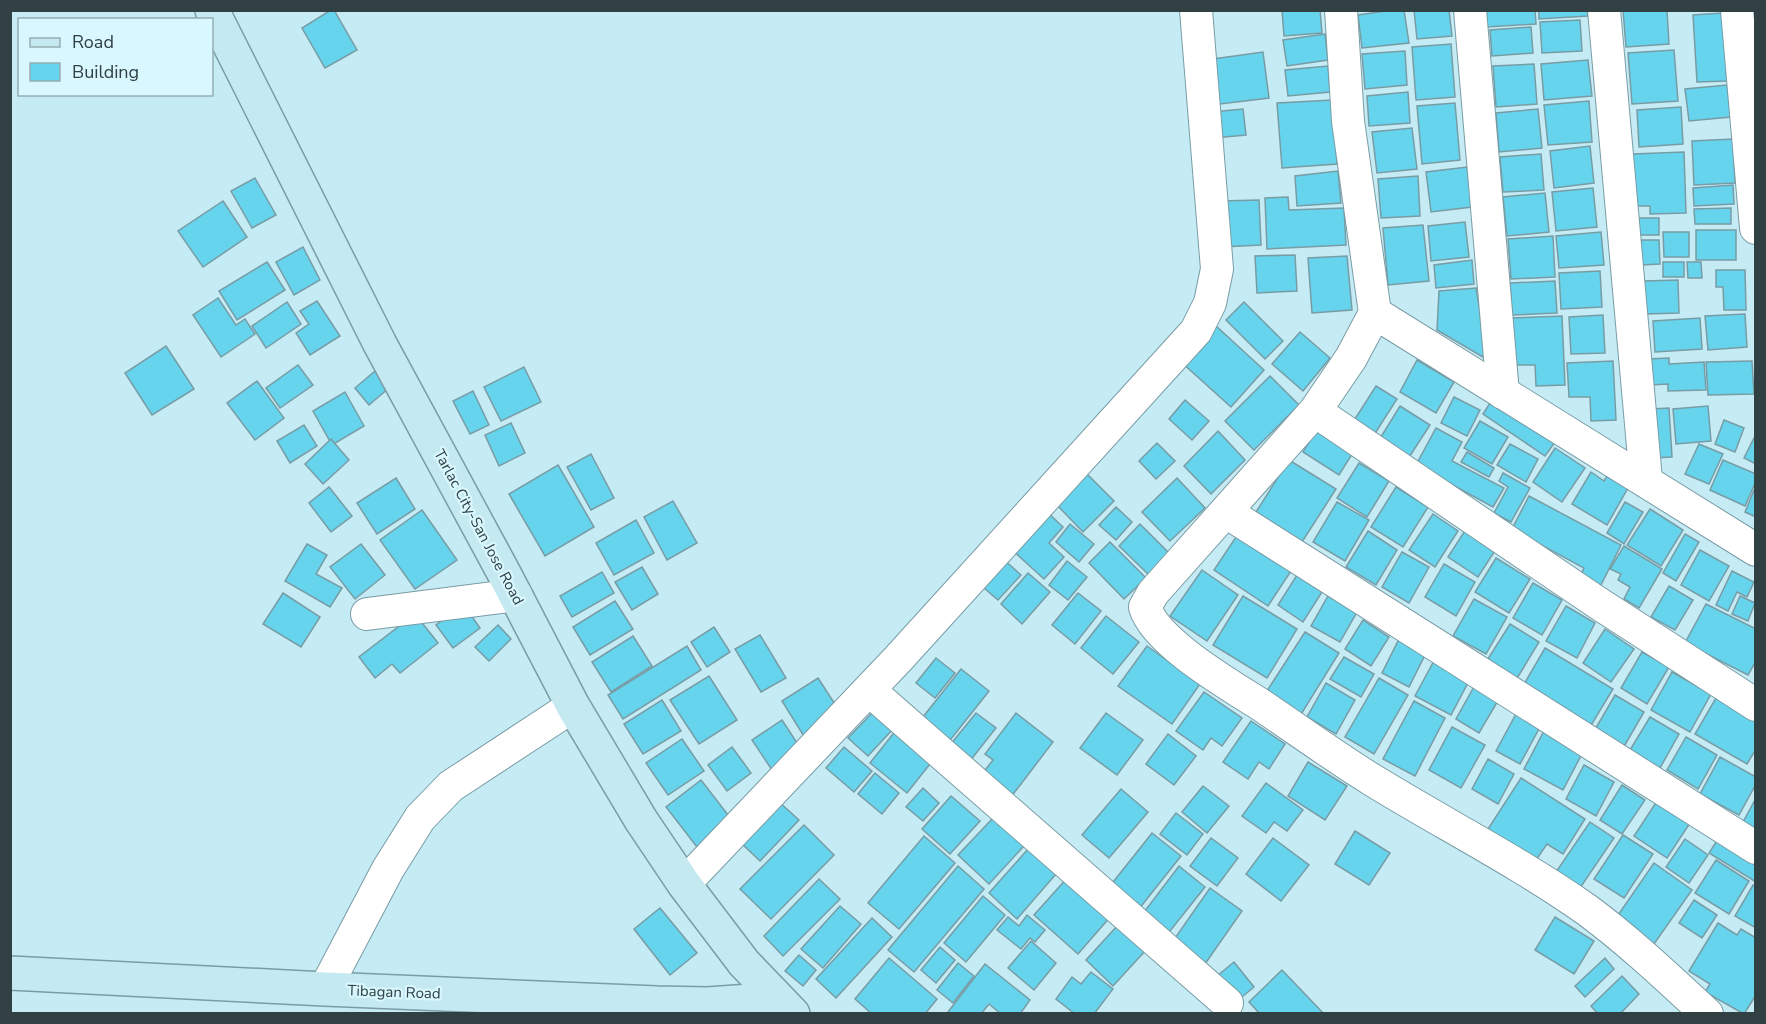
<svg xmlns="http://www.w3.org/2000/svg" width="1766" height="1024" font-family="'Nunito Sans',sans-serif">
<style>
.building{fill:#66d4ec;stroke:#789ca5;stroke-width:1.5}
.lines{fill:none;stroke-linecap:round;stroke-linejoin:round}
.minor-casing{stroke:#799ca5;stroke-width:34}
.secondary-casing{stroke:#799ca5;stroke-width:36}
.minor{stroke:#fff;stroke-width:32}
.secondary{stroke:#c4e9f0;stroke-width:33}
.labels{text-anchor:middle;stroke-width:4.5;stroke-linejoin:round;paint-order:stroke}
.street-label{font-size:15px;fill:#304043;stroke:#d9f7ff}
</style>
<rect width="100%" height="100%" fill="#c5ebf5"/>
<g class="building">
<path d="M331,10H334L357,50L325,68L302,28Z"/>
<path d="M1282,10H1320L1322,33L1284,36Z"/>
<path d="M1393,10H1404L1409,43L1362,48L1358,15Z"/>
<path d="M1414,10H1449L1452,36L1417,39Z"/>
<path d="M1486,10H1535L1536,24L1487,27Z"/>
<path d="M1539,10H1587L1588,16L1539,19Z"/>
<path d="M1623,10H1667L1669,44L1626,47Z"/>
<path d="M1722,13L1727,81L1697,82L1693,15Z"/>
<path d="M1580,20L1582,51L1542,53L1540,22Z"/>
<path d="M1531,27L1533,53L1492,56L1490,30Z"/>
<path d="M1325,34L1328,60L1287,66L1283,40Z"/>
<path d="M1451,44L1455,97L1416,100L1412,47Z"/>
<path d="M1674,50L1678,101L1632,104L1628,53Z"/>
<path d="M1405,51L1407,85L1365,89L1362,54Z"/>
<path d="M1263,52L1269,98L1212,105L1206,60Z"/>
<path d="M1588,60L1592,96L1544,100L1541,64Z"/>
<path d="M1534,64L1537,104L1496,107L1493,66Z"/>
<path d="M1328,66L1330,92L1288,96L1285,70Z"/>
<path d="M1727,85L1731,117L1689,121L1685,89Z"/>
<path d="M1408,92L1410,123L1369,126L1367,96Z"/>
<path d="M1333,100L1337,164L1282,168L1277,103Z"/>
<path d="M1589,101L1592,142L1548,145L1544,105Z"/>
<path d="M1455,103L1460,160L1422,164L1417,106Z"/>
<path d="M1681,107L1683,144L1639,147L1637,110Z"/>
<path d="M1243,109L1246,135L1214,138L1212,112Z"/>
<path d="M1538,109L1542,148L1499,152L1496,113Z"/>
<path d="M1412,128L1417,169L1377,173L1372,132Z"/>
<path d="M1733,139L1735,183L1694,185L1692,141Z"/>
<path d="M1590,146L1594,183L1554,188L1550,151Z"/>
<path d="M1684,152L1686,213L1650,214V206H1634L1633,154Z"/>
<path d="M1541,154L1544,190L1503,192L1500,157Z"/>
<path d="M1467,167L1472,207L1431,212L1426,172Z"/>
<path d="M1338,171L1341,203L1297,206L1295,176Z"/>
<path d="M1418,176L1420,216L1381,218L1378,179Z"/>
<path d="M255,178L276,215L252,228L231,191Z"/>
<path d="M1733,185L1734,204L1694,206L1693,188Z"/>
<path d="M1593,188L1597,227L1556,231L1552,192Z"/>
<path d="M1545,193L1549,232L1507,236L1503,197Z"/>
<path d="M1288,197L1289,210L1344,208L1346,245L1267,249L1265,198Z"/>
<path d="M1259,200L1261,245L1222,247L1220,201Z"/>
<path d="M223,201L247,237L203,267L178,231Z"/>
<path d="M1731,208V224H1695L1694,209Z"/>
<rect x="1638" y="218" width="21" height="17"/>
<path d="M1465,222L1469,257L1431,261L1428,226Z"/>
<path d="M1423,225L1429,281L1388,285L1383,228Z"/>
<rect x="1696" y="230" width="40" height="30"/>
<path d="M1601,232L1604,265L1559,268L1556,236Z"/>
<path d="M1663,232H1689V257H1664Z"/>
<path d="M1553,236L1555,277L1511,279L1508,239Z"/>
<path d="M1641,240H1659L1660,264L1641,265Z"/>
<path d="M303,247L320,280L294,295L276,262Z"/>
<path d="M1295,255L1297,291L1257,293L1255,256Z"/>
<path d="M1347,256L1352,310L1312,313L1308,258Z"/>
<path d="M1472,260L1474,284L1436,288L1434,265Z"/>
<path d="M267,262L285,290L237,320L219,291Z"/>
<rect x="1663" y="262" width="21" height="15"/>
<path d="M1687,262H1701L1702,278H1688Z"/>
<path d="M1716,270H1745L1746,310H1724L1723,287H1716Z"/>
<path d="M1600,271L1602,307L1561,309L1559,273Z"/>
<path d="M1678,280L1679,313L1645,314L1644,281Z"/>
<path d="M1555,281L1557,313L1512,315L1510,283Z"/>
<path d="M1476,288L1488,360L1437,330L1439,291Z"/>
<path d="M218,298L236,325L245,319L255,334L221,357L193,315Z"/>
<path d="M317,301L340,336L310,355L296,333L309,324L300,311Z"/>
<path d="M287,302L301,324L266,348L252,326Z"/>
<path d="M1244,302L1283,341L1265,359L1226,320Z"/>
<path d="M1745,314L1747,347L1708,350L1705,316Z"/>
<path d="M1603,315L1605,353L1571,354L1569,317Z"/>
<path d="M1562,316L1565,385L1536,386L1535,365H1512L1510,318Z"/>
<path d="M1700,318L1702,349L1655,352L1653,321Z"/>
<path d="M1215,325L1264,370L1231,407L1181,362Z"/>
<path d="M1300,332L1330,358L1303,391L1272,364Z"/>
<path d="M166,346L194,389L152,415L125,373Z"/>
<path d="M1669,358V364L1704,362L1706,390L1668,391V384L1650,385L1648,359Z"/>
<path d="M1417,360L1454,382L1436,413L1400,392Z"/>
<path d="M1613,361L1616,420L1591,421L1590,397H1569L1567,363Z"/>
<path d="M1752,361L1754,394L1708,395L1706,362Z"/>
<path d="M298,365L313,385L280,408L266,388Z"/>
<path d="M524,367L541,402L501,421L484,387Z"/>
<path d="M375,371L389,388L369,405L355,388Z"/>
<path d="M1270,376L1299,405L1254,450L1225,421Z"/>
<path d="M257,381L284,418L255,440L227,403Z"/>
<path d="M1376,386L1397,399L1374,435L1353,422Z"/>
<path d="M473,391L489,425L470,434L453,401Z"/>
<path d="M345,392L364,426L332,445L313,411Z"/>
<path d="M1495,395L1558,438L1545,456L1483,414Z"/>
<path d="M1454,397L1480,410L1467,436L1441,423Z"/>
<path d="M1185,400L1209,421L1192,440L1169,419Z"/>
<path d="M1400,406L1430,425L1408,459L1379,440Z"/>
<path d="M1708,406L1711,441L1676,444L1673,409Z"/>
<path d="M1669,408L1672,457L1654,458L1651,409Z"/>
<path d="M1724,420L1744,428L1735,452L1715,444Z"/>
<path d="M1480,421L1508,437L1492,464L1464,448Z"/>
<path d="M511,423L525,453L499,466L485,435Z"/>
<path d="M304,425L317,446L290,463L277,441Z"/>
<path d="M1318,427L1354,451L1339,475L1303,452Z"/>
<path d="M1436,428L1462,442L1452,461L1504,488L1493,507L1416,465Z"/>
<path d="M1218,431L1245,460L1211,494L1184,466Z"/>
<path d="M1755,436H1756V464L1744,458Z"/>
<path d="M331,439L349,460L323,484L305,464Z"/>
<path d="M1157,443L1175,461L1156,479L1139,461Z"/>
<path d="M1510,444L1538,459L1526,482L1497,465Z"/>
<path d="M1699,444L1723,454L1709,484L1685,474Z"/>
<path d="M1555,448L1585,468L1562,502L1533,482Z"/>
<path d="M1467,452L1494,468L1489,477L1461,462Z"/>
<path d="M591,454L614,498L591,510L567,467Z"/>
<path d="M1289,460L1336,489L1302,542L1256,512Z"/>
<path d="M1723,460L1756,474V481L1745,506L1710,490Z"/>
<path d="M1359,463L1389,481L1367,517L1337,498Z"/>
<path d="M558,465L594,527L545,556L509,494Z"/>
<path d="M1085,472L1114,501L1083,532L1055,503Z"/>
<path d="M1591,472L1604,481L1607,476L1628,488L1607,525L1572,504Z"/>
<path d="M1503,473L1530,488L1511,522L1494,513L1508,487L1499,481Z"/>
<path d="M396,478L415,509L377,534L357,503Z"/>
<path d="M1177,478L1205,508L1170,541L1142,512Z"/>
<path d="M329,487L352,516L331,532L309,503Z"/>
<path d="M1396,487L1428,507L1403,547L1371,527Z"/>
<path d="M1754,490H1756V517L1745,512Z"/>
<path d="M1529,496L1621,545L1600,587L1580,576L1584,568L1512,529Z"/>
<path d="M673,501L697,543L667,560L644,517Z"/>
<path d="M1337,502L1369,520L1345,561L1313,542Z"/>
<path d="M1625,502L1643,512L1624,544L1607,533Z"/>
<path d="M1116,507L1132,522L1116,540L1099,525Z"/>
<path d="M1044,509L1063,527L1049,543L1064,557L1044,579L1010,548Z"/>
<path d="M1650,509L1683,530L1661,566L1627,545Z"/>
<path d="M422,510L457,560L415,589L380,540Z"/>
<path d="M1433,514L1458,531L1435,567L1409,550Z"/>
<path d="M636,520L654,553L614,575L596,543Z"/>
<path d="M1070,524L1094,544L1079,562L1056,542Z"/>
<path d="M1140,524L1172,556L1151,577L1119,546Z"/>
<path d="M1468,526L1498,546L1478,577L1448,557Z"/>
<path d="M1240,531L1293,568L1268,606L1214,570Z"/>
<path d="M1368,531L1397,550L1376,585L1346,567Z"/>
<path d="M1685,534L1699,542L1676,581L1663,573Z"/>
<path d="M1110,542L1146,578L1124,599L1089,563Z"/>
<path d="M307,544L327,555L316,574L342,588L330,607L285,581Z"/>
<path d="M361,544L385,575L355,599L330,567Z"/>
<path d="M1624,546L1662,569L1639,608L1624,599L1630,587L1618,580L1621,574L1610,569Z"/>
<path d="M1700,550L1729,566L1709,601L1681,585Z"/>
<path d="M1402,552L1429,567L1409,603L1382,587Z"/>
<path d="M1002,558L1021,575L998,600L978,583Z"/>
<path d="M1496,558L1530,579L1509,613L1475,592Z"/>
<path d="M1067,561L1087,577L1068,600L1049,585Z"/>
<path d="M1444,564L1475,582L1456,616L1425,597Z"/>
<path d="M642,567L658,594L632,610L615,582Z"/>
<path d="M1202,570L1238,595L1207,641L1170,616Z"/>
<path d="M1732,571L1754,582L1747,597L1737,592L1728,611L1716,605Z"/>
<path d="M602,572L614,593L572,617L560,596Z"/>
<path d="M1028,573L1050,592L1022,624L1001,604Z"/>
<path d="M1297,575L1322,592L1303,622L1278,605Z"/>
<path d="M1533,583L1562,600L1542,635L1513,618Z"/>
<path d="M1669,586L1693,600L1675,630L1651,617Z"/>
<path d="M283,593L320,617L301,647L263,624Z"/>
<path d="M1078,593L1101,611L1075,644L1052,625Z"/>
<path d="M1243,596L1297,629L1267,678L1213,645Z"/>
<path d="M1328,596L1357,612L1340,642L1311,626Z"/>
<path d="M1740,596L1755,603L1748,621L1732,614Z"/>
<path d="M1474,599L1507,617L1486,654L1453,636Z"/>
<path d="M615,601L633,629L590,655L573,627Z"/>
<path d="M1706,604L1756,629V661L1748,675L1685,643Z"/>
<path d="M464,605L480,628L453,648L436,625Z"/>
<path d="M1566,606L1595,623L1577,658L1546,641Z"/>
<path d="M415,614L438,643L400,673L392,664L375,678L359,657Z"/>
<path d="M1106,616L1139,642L1113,674L1081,648Z"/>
<path d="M1363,620L1389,637L1371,666L1345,649Z"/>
<path d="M1510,624L1539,642L1516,680L1486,662Z"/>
<path d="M498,625L511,639L489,661L475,647Z"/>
<path d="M714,627L730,652L707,667L691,642Z"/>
<path d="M1605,629L1634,649L1611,682L1583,663Z"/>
<path d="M1305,632L1339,653L1300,716L1265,694Z"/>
<path d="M760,635L786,678L761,692L735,649Z"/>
<path d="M633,636L652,666L611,692L592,662Z"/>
<path d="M1399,639L1426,653L1409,687L1382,673Z"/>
<path d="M687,646L701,670L623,719L608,695Z"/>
<path d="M1147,646L1200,684L1172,724L1118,686Z"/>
<path d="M1545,648L1613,689L1590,727L1523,686Z"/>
<path d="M1642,652L1669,667L1647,704L1621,688Z"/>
<path d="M1344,657L1374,674L1361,697L1330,679Z"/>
<path d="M936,658L955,673L935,698L916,683Z"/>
<path d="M1435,659L1470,679L1451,715L1415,696Z"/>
<path d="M961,669L989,691L947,744L919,722Z"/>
<path d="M1672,672L1711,694L1690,732L1651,710Z"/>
<path d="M709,676L737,720L699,744L670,700Z"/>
<path d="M818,678L842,715L805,738L782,701Z"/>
<path d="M1379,678L1408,695L1374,754L1345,737Z"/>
<path d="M1326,683L1355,700L1336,734L1307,717Z"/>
<path d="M1475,685L1499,699L1479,733L1456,719Z"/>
<path d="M1204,692L1242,718L1222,746L1211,738L1203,750L1176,731Z"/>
<path d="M1615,695L1644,712L1622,750L1593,733Z"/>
<path d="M1716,698L1756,721V749L1747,764L1695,734Z"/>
<path d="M662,700L681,731L643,754L624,724Z"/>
<path d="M1414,701L1445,718L1415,776L1383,759Z"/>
<path d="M874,711L893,729L868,756L848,738Z"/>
<path d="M976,713L996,728L966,766L946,750Z"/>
<path d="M1016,713L1053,742L1011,797L982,774L993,760L985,754Z"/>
<path d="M1106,713L1143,740L1117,775L1080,748Z"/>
<path d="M1516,714L1540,727L1520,764L1496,751Z"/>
<path d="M1650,717L1679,734L1660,768L1630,750Z"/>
<path d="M782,720L801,749L772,770L752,740Z"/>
<path d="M1251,721L1285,744L1269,769L1259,762L1248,779L1223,762Z"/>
<path d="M1452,727L1485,745L1461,788L1429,770Z"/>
<path d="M1546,727L1585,748L1563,790L1524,769Z"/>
<path d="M897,729L934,759L907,793L870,763Z"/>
<path d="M1168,734L1196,756L1174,785L1146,764Z"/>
<path d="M1686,737L1717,755L1698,789L1667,770Z"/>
<path d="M682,739L704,771L668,795L646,763Z"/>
<path d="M732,747L751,773L727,791L708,765Z"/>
<path d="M844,747L872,771L854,792L826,768Z"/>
<path d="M1720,757L1756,777V784L1739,815L1700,794Z"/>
<path d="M1488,759L1514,774L1498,804L1472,789Z"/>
<path d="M1308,762L1347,786L1325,820L1288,796Z"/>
<path d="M1584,765L1614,782L1596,816L1566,799Z"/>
<path d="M875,773L899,793L882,814L858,794Z"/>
<path d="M1521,778L1585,819L1563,854L1547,844L1536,860L1488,829Z"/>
<path d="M701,780L732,820L697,847L666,807Z"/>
<path d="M1266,783L1303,810L1287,831L1274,822L1266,833L1242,816Z"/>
<path d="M1622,785L1645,800L1622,834L1600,820Z"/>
<path d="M1203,786L1229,806L1207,833L1182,812Z"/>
<path d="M923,788L939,803L923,821L906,807Z"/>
<path d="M1121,789L1148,812L1109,858L1082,835Z"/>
<path d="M951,796L980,821L950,854L922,829Z"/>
<path d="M1659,798L1692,820L1667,858L1634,836Z"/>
<path d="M1756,798V829L1743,822Z"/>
<path d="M778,801L799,820L760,861L740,842Z"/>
<path d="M1176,813L1203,834L1187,855L1160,834Z"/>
<path d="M993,818L1024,846L989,884L958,855Z"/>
<path d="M1590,822L1614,838L1580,888L1556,872Z"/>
<path d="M804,825L834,855L771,919L740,889Z"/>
<path d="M1355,831L1390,853L1369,885L1335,864Z"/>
<path d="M1152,833L1181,856L1139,909L1110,886Z"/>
<path d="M1623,835L1653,854L1624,898L1594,879Z"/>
<path d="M924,836L955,863L899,929L868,903Z"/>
<path d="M1720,836L1756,858V882L1709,853Z"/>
<path d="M1211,838L1238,858L1217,886L1190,866Z"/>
<path d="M1273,838L1309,865L1281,901L1246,874Z"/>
<path d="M1685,839L1708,855L1689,883L1666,867Z"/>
<path d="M1028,849L1056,874L1017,919L989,893Z"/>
<path d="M1716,860L1749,881L1729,914L1695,893Z"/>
<path d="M1654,863L1692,890L1654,944L1616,918Z"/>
<path d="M958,866L984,889L914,972L888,950Z"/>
<path d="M1179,866L1205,887L1166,936L1141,916Z"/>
<path d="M1068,877L1111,916L1078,954L1034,915Z"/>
<path d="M819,879L840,899L783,956L764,936Z"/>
<path d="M1753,885L1756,887V928L1735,916Z"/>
<path d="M1210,888L1242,911L1205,964L1173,941Z"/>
<path d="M983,896L1005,915L966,962L944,943Z"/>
<path d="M1694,900L1717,915L1702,938L1679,923Z"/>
<path d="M840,906L861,924L823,968L801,949Z"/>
<path d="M660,908L697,953L670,975L634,929Z"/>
<path d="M1027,915L1045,930L1035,942L1030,938L1021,949L997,930L1008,917L1019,926Z"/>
<path d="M1555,917L1594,941L1574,974L1535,950Z"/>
<path d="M872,918L892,937L836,998L816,979Z"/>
<path d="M1718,923L1737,935L1741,929L1756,938V995L1744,1014L1705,992L1710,984L1689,971Z"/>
<path d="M1118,925L1146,950L1113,986L1086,960Z"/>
<path d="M1031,941L1056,963L1034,990L1008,968Z"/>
<path d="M940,947L955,960L936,983L921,970Z"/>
<path d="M799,955L816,970L803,986L785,971Z"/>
<path d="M889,958L937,999L925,1014H872L855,999Z"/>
<path d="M1605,958L1614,969L1585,997L1575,986Z"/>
<path d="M1234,962L1254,987L1237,1001L1217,976Z"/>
<path d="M958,963L974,976L953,1003L937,990Z"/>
<path d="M985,964L1030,1000L1020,1014H1001L989,1004L981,1014H950L948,1012Z"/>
<path d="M1282,970L1324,1014H1260L1249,1002Z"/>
<path d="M1091,972L1113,989L1094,1014H1075L1056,999L1072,977L1081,984Z"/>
<path d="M1622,976L1639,994L1620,1014H1598L1591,1006Z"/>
</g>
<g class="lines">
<g class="minor-casing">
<g id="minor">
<path d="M1341,10L1348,121L1375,313L1351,358L1315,411L1153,593L1145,607C1155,642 1230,685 1261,705C1298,730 1335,757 1374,781C1444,824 1519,862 1587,910C1629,941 1668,978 1707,1014"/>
<path d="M1470,10L1503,393"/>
<path d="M1604,10L1646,480"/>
<path d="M1737,10L1756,228"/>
<path d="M1375,313L1756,550"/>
<path d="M1315,411L1598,603L1756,705"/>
<path d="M1226,512L1756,848"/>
<path d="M367,614L516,595"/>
<path d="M869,690L1227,1003"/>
<path d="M684,884L898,659L1196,331L1210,303L1217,269L1196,10"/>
<path d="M325,989L388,869L420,818L451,786L573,706"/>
</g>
</g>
<g class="secondary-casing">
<g id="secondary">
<path d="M212,10L380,344L506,577L573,706L641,820L684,884L744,963L793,1014"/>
<path d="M10,973L325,989L657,1003L707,1004L777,999"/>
</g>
</g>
<use href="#minor" class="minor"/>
<use href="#secondary" class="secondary"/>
</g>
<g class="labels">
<g class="street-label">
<text transform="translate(479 527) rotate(62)" y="5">Tarlac City-San Jose Road</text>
<text transform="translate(394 992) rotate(2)" y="5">Tibagan Road</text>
</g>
</g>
<rect width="1766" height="1024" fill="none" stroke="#304043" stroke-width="24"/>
<rect x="18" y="18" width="195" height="78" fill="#d9f7ff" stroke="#95aeb4" stroke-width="1.5"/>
<rect x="30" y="38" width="30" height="9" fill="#c4e9f0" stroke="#95aeb4" stroke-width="1.5"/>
<text x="72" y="48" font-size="18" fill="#304043">Road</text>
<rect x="30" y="63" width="30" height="18" fill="#66d4ec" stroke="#95aeb4" stroke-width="1.5"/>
<text x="72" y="78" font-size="18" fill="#304043">Building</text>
</svg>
